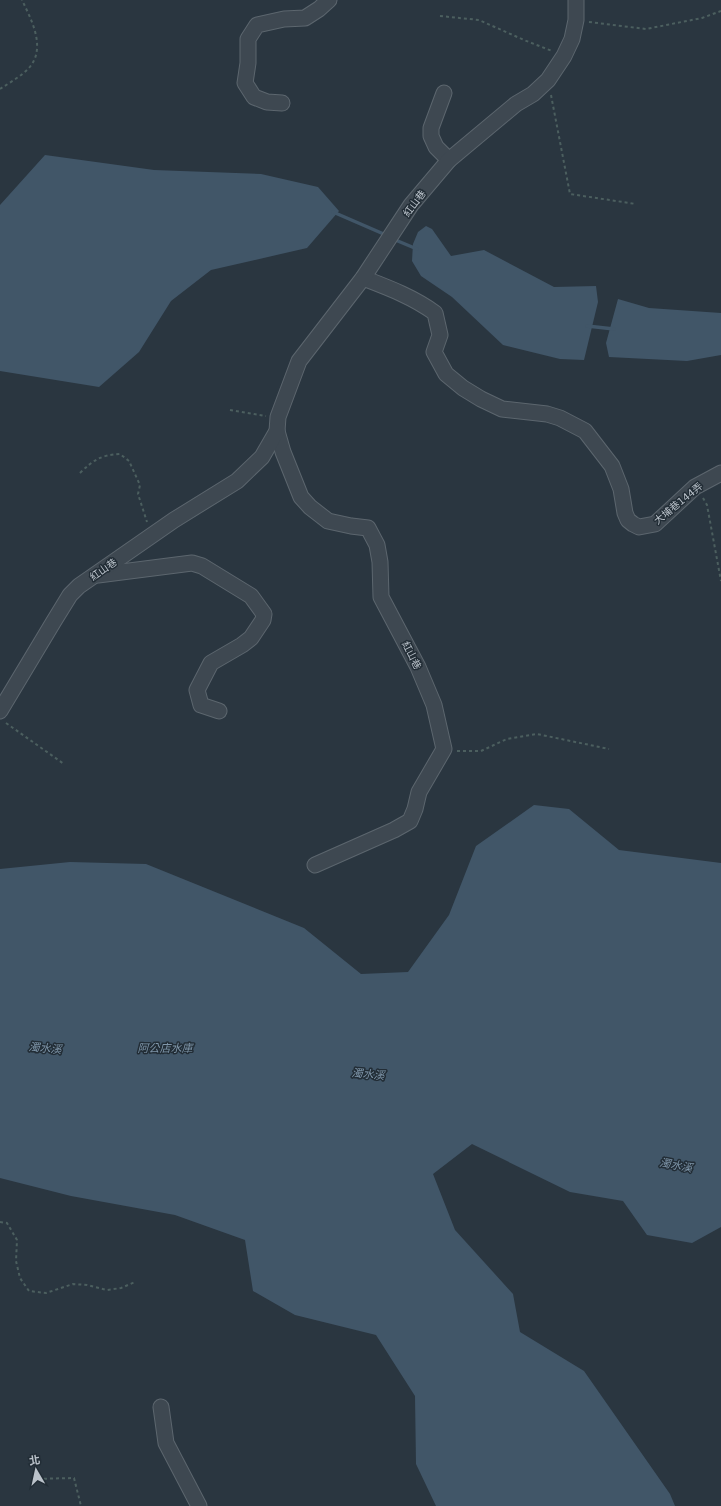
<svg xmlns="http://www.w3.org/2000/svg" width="721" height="1506" font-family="'DejaVu Sans','Noto Sans TC',sans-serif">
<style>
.water{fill:#415668}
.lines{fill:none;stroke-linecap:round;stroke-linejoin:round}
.stream{stroke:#415668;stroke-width:3.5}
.minor-casing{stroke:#5c666e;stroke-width:17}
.path{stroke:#4c5f5f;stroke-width:2;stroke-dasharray:3 3;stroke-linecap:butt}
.minor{stroke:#3e4851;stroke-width:15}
.labels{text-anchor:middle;stroke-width:3;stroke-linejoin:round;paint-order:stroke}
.street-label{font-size:10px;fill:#bbc3cb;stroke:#222d36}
.water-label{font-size:11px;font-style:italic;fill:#7f96aa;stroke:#222d36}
</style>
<rect width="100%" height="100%" fill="#2a3640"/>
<g class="water">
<path d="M45,155L154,170L261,174L318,187L339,211L307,248L211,270L171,301L139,352L99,387L0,371V205Z"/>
<path d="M426,226L432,229L451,256L484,250L554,287L596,286L598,302L584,360L560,359L503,345L452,297L421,276L412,261L413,244L418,232Z"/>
<path d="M618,299L649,308L721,313V355L687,361L609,357L606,343Z"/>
<path d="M534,805L569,809L619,850L721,863V1227L692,1243L647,1235L623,1201L570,1192L472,1144L433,1174L455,1230L513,1294L520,1332L584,1371L670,1494L675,1506H436L416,1464L415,1396L376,1335L295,1315L253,1291L245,1240L175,1215L71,1196L0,1178V869L70,862L146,864L304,928L361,974L408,972L449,915L476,846Z"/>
</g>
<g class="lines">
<g class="stream">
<path d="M333,212L386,235"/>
<path d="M393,239L417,249"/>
<path d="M587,326L614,329"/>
</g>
<g class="minor-casing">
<g id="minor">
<path d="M444,93L431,128V136L436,147L449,160"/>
<path d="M282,103L267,102L254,97L245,83L248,63V39L257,25L284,19L305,18L319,9L329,0"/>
<path d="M363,278C389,288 413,297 435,313L440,335L434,352L446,374L463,388L481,399L502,409L547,414L560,418L585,431L612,466L621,489L625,513L628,520L633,524L639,527L655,524L695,487L721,473"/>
<path d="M277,431L283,452L301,497L310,507L328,521L351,526L368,528L377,545L380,562L381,597L418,667L434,705L444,749L419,792L415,809L410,821L394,830L315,865"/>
<path d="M98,575L192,563L202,566L251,596L264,614L263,620L251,638L242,645L211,663L197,690L201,705L219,711"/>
<path d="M0,711L54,621L70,595L79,586L174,520L237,481L262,457L277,431L278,417L299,361L363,278L411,205L449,160L516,104L533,94L548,80L564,56L572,39L576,20V0"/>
<path d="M161,1407L166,1443L199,1506"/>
</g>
</g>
<g class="path">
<path d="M440,16L479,20L524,40L552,51"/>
<path d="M589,22L646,29L702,18L721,11"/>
<path d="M0,89C9,83 20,77 28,69C47,49 32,21 22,0"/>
<path d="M551,95L570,194L636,204"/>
<path d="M230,410L266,416"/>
<path d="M80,473C93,460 101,455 120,454L129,461L140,485L138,494L147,522"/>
<path d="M703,498L707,505L721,581"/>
<path d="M6,723L64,764"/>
<path d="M457,751H481L507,739L537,734L609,749"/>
<path d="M0,1222L7,1223L17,1240L16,1261L20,1278L29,1291L46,1293L73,1284L87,1285L107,1290L121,1288L135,1282"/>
<path d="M32,1479L74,1478L81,1506"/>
</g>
<use href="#minor" class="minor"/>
</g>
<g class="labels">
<g class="street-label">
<text transform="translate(414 203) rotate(-53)" y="4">紅山巷</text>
<text transform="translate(678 503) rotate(-39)" y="4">大埔巷144弄</text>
<text transform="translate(103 569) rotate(-35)" y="4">紅山巷</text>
<text transform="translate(412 655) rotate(63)" y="4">紅山巷</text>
</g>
<g class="water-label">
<text transform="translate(45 1048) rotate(5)" y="4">濁水溪</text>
<text x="165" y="1052">阿公店水庫</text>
<text transform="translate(368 1074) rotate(5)" y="4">濁水溪</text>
<text transform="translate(676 1165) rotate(10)" y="4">濁水溪</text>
</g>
</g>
<g transform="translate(36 1470) rotate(351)" stroke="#222d36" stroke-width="3" paint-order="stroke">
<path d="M0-3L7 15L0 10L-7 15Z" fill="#bbc3cb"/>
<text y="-6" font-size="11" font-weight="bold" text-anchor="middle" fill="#bbc3cb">北</text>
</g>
</svg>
